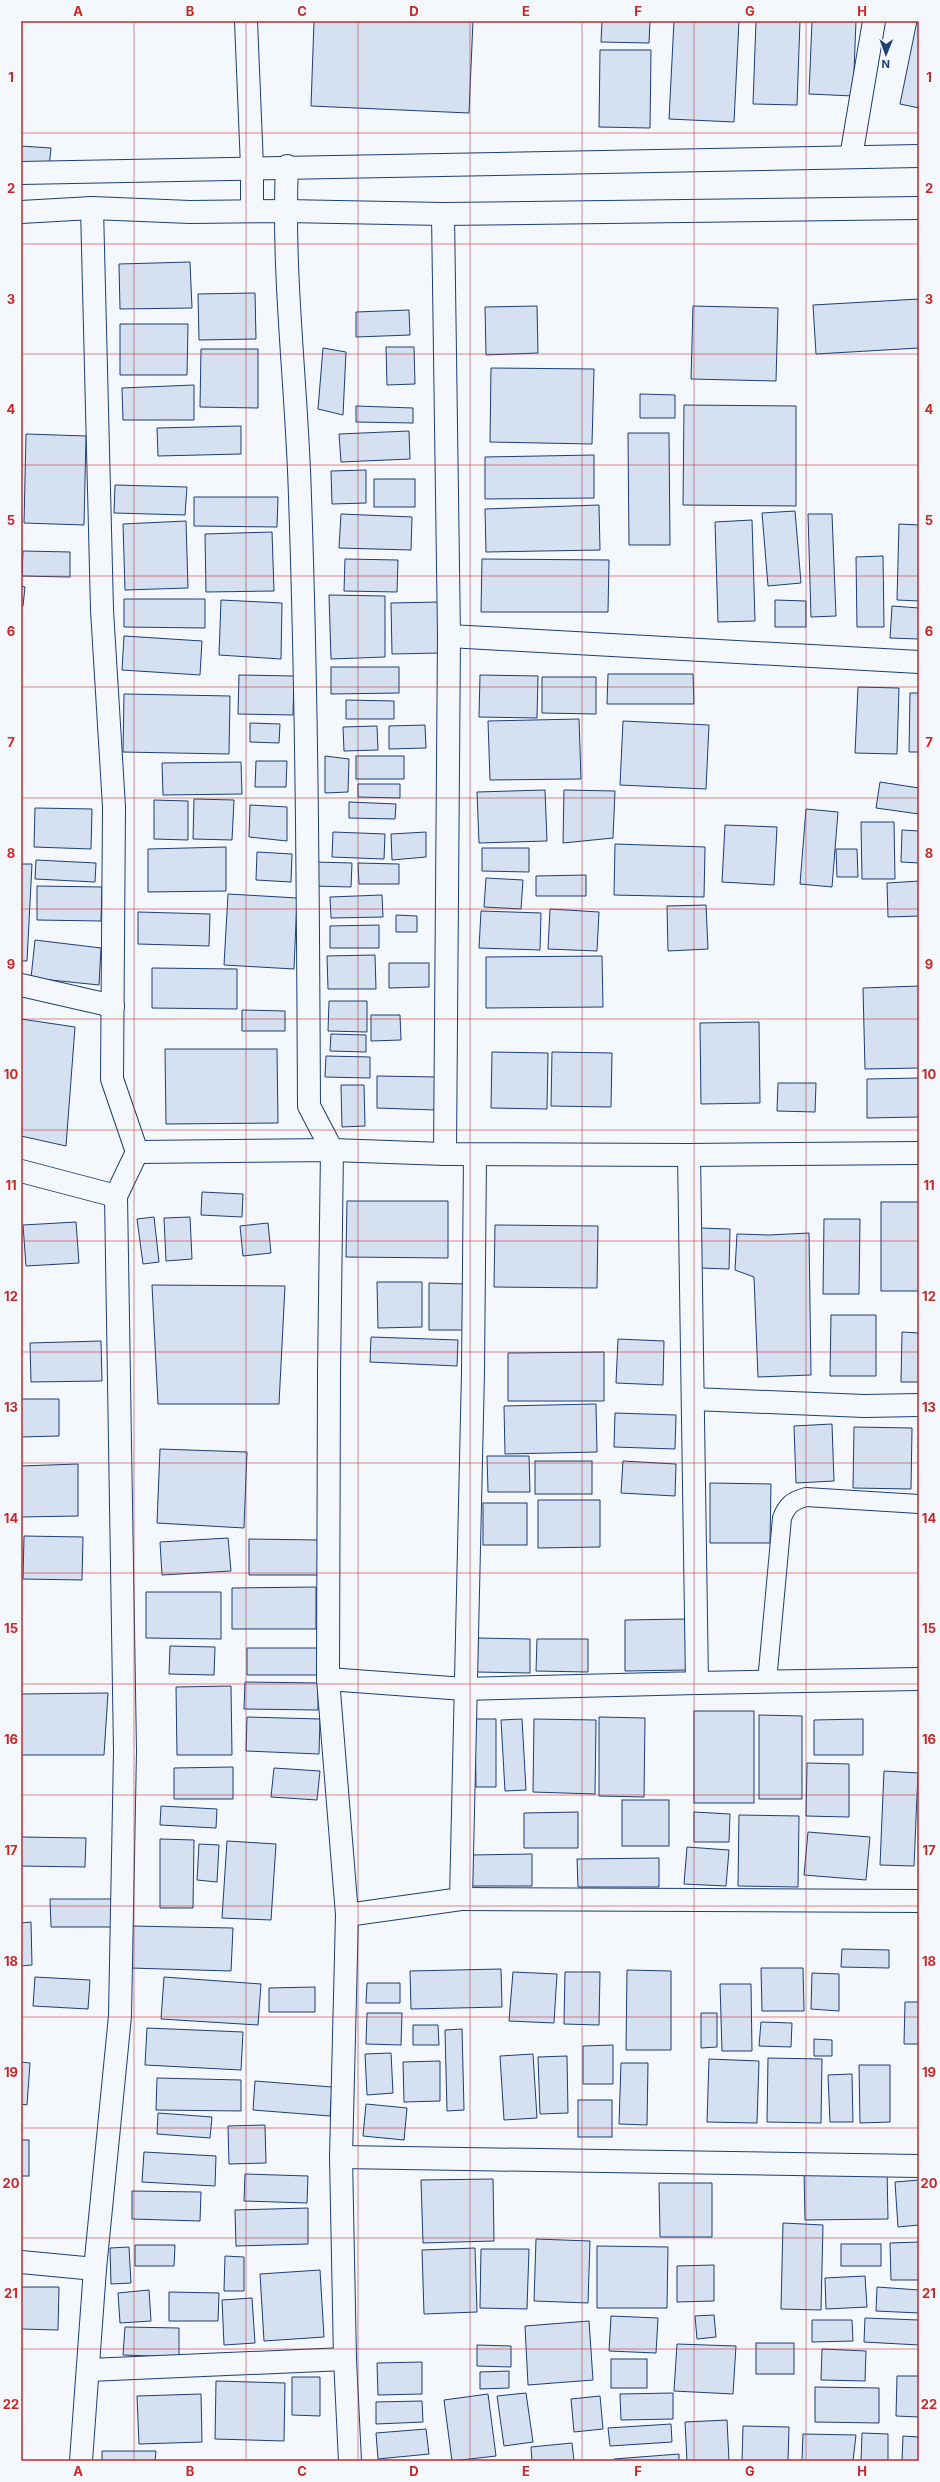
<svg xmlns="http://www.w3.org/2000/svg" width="940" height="2482" font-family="Inter,sans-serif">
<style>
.building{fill:#d5e0f0;stroke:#1d3f73}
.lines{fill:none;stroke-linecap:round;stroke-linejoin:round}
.service-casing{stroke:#1d3f73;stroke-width:20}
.minor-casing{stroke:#1d3f73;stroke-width:24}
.primary-casing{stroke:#1d3f73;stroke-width:24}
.service{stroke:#f4f7fb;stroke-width:18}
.minor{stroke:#f4f7fb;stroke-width:22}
.primary{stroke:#f4f7fb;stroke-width:22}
.grid{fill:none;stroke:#c62828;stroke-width:1;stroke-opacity:0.55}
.neatline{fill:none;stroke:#c62828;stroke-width:1.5}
.grid-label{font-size:13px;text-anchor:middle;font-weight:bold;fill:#c62828}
</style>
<rect width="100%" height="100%" fill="#f4f7fb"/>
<g class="building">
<path d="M314,21H473L469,113L311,106Z"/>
<path d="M602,21H650L649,43L601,42Z"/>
<path d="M674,21H739L734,122L669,119Z"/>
<path d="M756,21H800L797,105L753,104Z"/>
<path d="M812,21H856L853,96L809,94Z"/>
<path d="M917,21H919V108L900,104Z"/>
<path d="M600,50H651L650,128L599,127Z"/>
<path d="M21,146L51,148L49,168L21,166Z"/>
<path d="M190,262L192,308L120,309L119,264Z"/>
<path d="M255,293L256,339L199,340L198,294Z"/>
<path d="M919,299V348L816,354L813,305Z"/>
<path d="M537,306L538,353L486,355L485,307Z"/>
<path d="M693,306L778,308L776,381L691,379Z"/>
<path d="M409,310L410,335L356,337V312Z"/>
<path d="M120,324H188L187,375H120Z"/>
<path d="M386,347H414L415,384L387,385Z"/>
<path d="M323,348L346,352L343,415L318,409Z"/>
<path d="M201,349H258V408L200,407Z"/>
<path d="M491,368L594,369L592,444L490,442Z"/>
<path d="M194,385V420H123L122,388Z"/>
<path d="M640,394L675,395V418H640Z"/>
<path d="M684,405L796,406V506L683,505Z"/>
<path d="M356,406L413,408V423L356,422Z"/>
<path d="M241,426V454L158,456L157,428Z"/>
<path d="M409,431L410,459L341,462L339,434Z"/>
<path d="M628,433H669L670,545H629Z"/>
<path d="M26,434L86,436L84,525L24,523Z"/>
<path d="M594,455V498L485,499V457Z"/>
<path d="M366,470V503L332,504L331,471Z"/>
<rect x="374" y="479" width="41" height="28"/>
<path d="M115,485L187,487L185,515L114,513Z"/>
<path d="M194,497H278L277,527L194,526Z"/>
<path d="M599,505L600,550L486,552L485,509Z"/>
<path d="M795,511L801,583L768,586L762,513Z"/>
<path d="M341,514L412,517L411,550L339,548Z"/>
<path d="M808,514H832L836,616L811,617Z"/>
<path d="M752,520L755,621L718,622L715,522Z"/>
<path d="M186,521L188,588L125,590L123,524Z"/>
<path d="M899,524L919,525V601L897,600Z"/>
<path d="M272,532L274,591L206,592L205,534Z"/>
<path d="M23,551L70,552V577L22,576Z"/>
<path d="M883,556L884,627H857L856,557Z"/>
<path d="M345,559L398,560L397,592L344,591Z"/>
<path d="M482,559L609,560L608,612H481Z"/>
<path d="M21,586L25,587L23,606H21Z"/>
<path d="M329,595L385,596V657L331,659Z"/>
<path d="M124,599H205V628L124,627Z"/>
<path d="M221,600L282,603L281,659L219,655Z"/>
<path d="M775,600L806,601V627H775Z"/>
<path d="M439,602L440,653L392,654L391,603Z"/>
<path d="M892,606L919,608V639L890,638Z"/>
<path d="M124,636L202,641L200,675L122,670Z"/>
<path d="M331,667H399V693L331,694Z"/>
<path d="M608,674H693L694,704H607Z"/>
<path d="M239,675L294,676L293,715L238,714Z"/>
<path d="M480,675L538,676L537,718L479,717Z"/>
<path d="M542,677H596V714L542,713Z"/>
<path d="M858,687L899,688L897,754L855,753Z"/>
<path d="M910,693H919V752H909Z"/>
<path d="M124,694L230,696L229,754L123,752Z"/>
<path d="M346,700L394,701V719H346Z"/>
<path d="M579,719L581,779L490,780L488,721Z"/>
<path d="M623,721L709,725L706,789L620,785Z"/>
<path d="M250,723L280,724L279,743L250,742Z"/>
<path d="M425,725L426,748L389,749V726Z"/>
<path d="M377,726L378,750L344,751L343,727Z"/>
<path d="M325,756L349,759L348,792L325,793Z"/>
<rect x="356" y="756" width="48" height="23"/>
<path d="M256,761H287L286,787H255Z"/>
<path d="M241,762L242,794L163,795L162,763Z"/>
<path d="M880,782L919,788V814L876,808Z"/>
<path d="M358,784H400V798L358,797Z"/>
<path d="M545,790L547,841L479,843L477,792Z"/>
<path d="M564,790L615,791L613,838L563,843Z"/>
<path d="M194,799L234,800L232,840L193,839Z"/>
<path d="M154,800L188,801V840L154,839Z"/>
<path d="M349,802L396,804L395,819L349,818Z"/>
<path d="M250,805L287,807V841L249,837Z"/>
<path d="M35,808L92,809L91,849L34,847Z"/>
<path d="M806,809L838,812L832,887L800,884Z"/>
<path d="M861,822H894L895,879H862Z"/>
<path d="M725,825L777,827L774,885L722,882Z"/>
<path d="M902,830L919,831V863L901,862Z"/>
<path d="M333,832L385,834L384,859L332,857Z"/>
<path d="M426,832V857L392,860L391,834Z"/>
<path d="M615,844L705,847L704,897L614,895Z"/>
<path d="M226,847V891L148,892V849Z"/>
<path d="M482,848H529V872L482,871Z"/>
<path d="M836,849H857L858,877H837Z"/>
<path d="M257,852L292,854L291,882L256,880Z"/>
<path d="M36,860L96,863L95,882L35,879Z"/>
<path d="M314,862L352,863L351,887L313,886Z"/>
<path d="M358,863L399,864V884H359Z"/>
<path d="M21,864H32L27,961H21Z"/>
<path d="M586,875V896H536V876Z"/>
<path d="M486,878L523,880L521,909L484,907Z"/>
<path d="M919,881V916L888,917L887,883Z"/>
<path d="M37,886L102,887L101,921L37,920Z"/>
<path d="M228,894L297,898L294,969L224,965Z"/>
<path d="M382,895L383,917L331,918L330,897Z"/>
<path d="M706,905L708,949L668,951L667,906Z"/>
<path d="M550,909L599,912L597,951L548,949Z"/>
<path d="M481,911L541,913L540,950L479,948Z"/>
<path d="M138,912L210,914L209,946L138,944Z"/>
<path d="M396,915L417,916V932H396Z"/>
<path d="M379,925V948H330V926Z"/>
<path d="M35,940L101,948L99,985L31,978Z"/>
<path d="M375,955L376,989H328L327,956Z"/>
<path d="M602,956L603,1007L486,1008V957Z"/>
<path d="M389,963H429V987L389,988Z"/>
<path d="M152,968L237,969V1009L152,1008Z"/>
<path d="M919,986V1068L865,1069L863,988Z"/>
<path d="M329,1001H367V1032L328,1031Z"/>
<path d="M242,1010L285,1011V1031H242Z"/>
<path d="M371,1015H400L401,1040L371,1041Z"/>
<path d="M21,1019L75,1027L66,1146L21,1136Z"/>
<path d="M759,1022L760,1103L701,1104L700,1023Z"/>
<path d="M331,1034L366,1035V1052L330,1051Z"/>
<path d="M165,1049H277L278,1123L166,1124Z"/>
<path d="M492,1052L548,1053L547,1109L491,1108Z"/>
<path d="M552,1052L612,1053L611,1107L551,1106Z"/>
<path d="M326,1056L370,1057V1078L325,1077Z"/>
<path d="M377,1076L436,1077L435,1110L377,1108Z"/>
<path d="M919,1078V1117L867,1118V1079Z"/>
<path d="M778,1083H816L815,1112L777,1111Z"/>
<path d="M341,1085H364L365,1126L342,1127Z"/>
<path d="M202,1192L243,1194L242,1217L201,1215Z"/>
<path d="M347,1201H448V1258L346,1257Z"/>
<rect x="881" y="1202" width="38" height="89"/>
<path d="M154,1217L159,1262L143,1264L137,1219Z"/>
<path d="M190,1217L192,1259L166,1261L164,1218Z"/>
<path d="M824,1219H860L859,1294H823Z"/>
<path d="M76,1222L79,1263L26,1266L23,1225Z"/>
<path d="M268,1223L271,1253L243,1256L240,1226Z"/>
<path d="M495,1225L598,1226L597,1288L494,1287Z"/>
<path d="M701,1228L730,1229L729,1269L700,1268Z"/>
<path d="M809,1233L811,1375L758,1377L754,1277L735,1270L737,1234L769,1235Z"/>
<path d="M377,1282H422V1327L378,1328Z"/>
<path d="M429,1283L467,1284L466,1330H429Z"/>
<path d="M152,1285L285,1286L279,1404H158Z"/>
<path d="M831,1315H876V1376H830Z"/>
<path d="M902,1332L919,1333V1382H901Z"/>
<path d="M371,1337L458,1340L457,1366L370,1362Z"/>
<path d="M618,1339L664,1341L663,1385L616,1383Z"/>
<path d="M101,1341L102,1381L31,1382L30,1343Z"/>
<path d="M604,1352V1401H508V1353Z"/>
<path d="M21,1399H59V1436L21,1437Z"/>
<path d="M596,1404L597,1452L505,1454L504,1406Z"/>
<path d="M615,1413L676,1415L675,1449L614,1447Z"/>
<path d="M832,1424L834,1481L796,1483L794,1426Z"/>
<path d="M854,1427L912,1428L911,1489L853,1488Z"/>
<path d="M160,1449L247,1452L244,1528L157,1523Z"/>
<path d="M487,1456H529L530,1492H488Z"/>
<rect x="535" y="1461" width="57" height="33"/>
<path d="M623,1461L676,1464L675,1496L621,1493Z"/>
<path d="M78,1464V1516L21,1517V1466Z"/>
<path d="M710,1483L771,1484L770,1543H710Z"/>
<path d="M538,1500H600V1547L538,1548Z"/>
<rect x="483" y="1503" width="44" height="42"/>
<path d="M24,1536L83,1537L82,1580L23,1579Z"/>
<path d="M228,1538L231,1571L162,1575L160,1542Z"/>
<path d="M249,1539L319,1540V1575H249Z"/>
<path d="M316,1587V1629H232V1588Z"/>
<path d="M146,1592H221V1639L146,1638Z"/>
<path d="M687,1619V1670L625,1671V1620Z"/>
<path d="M478,1638L530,1639V1673L477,1672Z"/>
<path d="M537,1639H588V1672L536,1671Z"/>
<path d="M170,1646L215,1647L214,1675L169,1674Z"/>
<path d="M247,1648H320L319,1675H247Z"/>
<path d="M245,1682L318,1683V1710L244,1709Z"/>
<path d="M231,1686L232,1755H177L176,1687Z"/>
<path d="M108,1693L104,1755H21V1694Z"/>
<rect x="694" y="1711" width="60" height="92"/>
<path d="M759,1715L802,1716V1799H759Z"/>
<path d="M247,1717L320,1719L319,1754L246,1751Z"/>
<path d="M599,1717L645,1718L644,1797L599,1796Z"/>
<path d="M475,1719H496V1787H476Z"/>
<path d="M522,1719L526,1790L505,1791L501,1720Z"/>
<path d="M534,1719L596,1720L595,1794L533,1792Z"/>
<path d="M863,1719V1755H814V1720Z"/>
<path d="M807,1763L849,1764V1817L806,1816Z"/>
<path d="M233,1767V1799H174V1768Z"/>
<path d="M274,1768L320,1771L317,1800L271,1797Z"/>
<path d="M884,1771L918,1773L914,1866L880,1865Z"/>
<rect x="622" y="1800" width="47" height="46"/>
<path d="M161,1806L217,1809L216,1828L160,1825Z"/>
<path d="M578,1812V1848H524V1813Z"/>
<path d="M694,1812L730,1814L729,1842H694Z"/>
<path d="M739,1815L799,1816L798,1887L738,1886Z"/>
<path d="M808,1832L870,1837L866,1880L804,1875Z"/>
<path d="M21,1837L86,1838L85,1867L21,1866Z"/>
<path d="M160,1839L194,1840L193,1908H160Z"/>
<path d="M227,1841L276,1844L271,1920L222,1918Z"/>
<path d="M199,1844L219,1845L217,1882L197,1880Z"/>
<path d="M687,1847L729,1850L726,1886L684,1884Z"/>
<path d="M532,1854V1886H472V1855Z"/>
<path d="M659,1858V1887H578L577,1859Z"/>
<path d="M50,1899H112V1927H51Z"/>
<path d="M31,1922L32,1965L21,1966V1923Z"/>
<path d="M131,1926L233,1928L231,1971L130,1968Z"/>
<path d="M842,1949L889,1950V1968L841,1967Z"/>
<path d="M761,1968H803L804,2011H762Z"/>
<path d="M501,1969L502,2007L411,2009L410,1971Z"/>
<path d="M627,1970L671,1971V2050H626Z"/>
<path d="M513,1972L557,1974L554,2023L509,2021Z"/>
<path d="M565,1972H600L599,2025L564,2024Z"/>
<path d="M812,1973L839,1974V2011L811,2009Z"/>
<path d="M35,1977L90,1980L88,2009L33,2006Z"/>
<path d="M164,1977L261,1984L258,2025L161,2019Z"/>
<path d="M367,1983H400V2003H366Z"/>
<path d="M720,1984H751L752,2051H722Z"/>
<path d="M315,1987V2012H269V1988Z"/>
<path d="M905,2002H919V2044H904Z"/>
<path d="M367,2013H402L401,2045L366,2044Z"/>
<path d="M701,2013H717V2047L701,2048Z"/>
<path d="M761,2022L792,2023L791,2047L759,2046Z"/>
<path d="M413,2025H438L439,2045H413Z"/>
<path d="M147,2028L243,2032L241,2070L145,2065Z"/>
<path d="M462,2029L464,2110L447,2111L445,2030Z"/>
<path d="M814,2039L832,2040V2056H814Z"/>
<path d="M613,2045V2084H583V2046Z"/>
<path d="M391,2053L393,2093L367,2095L365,2054Z"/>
<path d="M533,2054L537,2118L504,2120L500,2056Z"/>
<path d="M567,2056L568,2113L540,2114L538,2057Z"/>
<path d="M768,2058L822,2059L821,2123L767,2122Z"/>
<path d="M709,2059L759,2061L757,2123L707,2122Z"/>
<path d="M440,2061V2101L404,2102L403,2062Z"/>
<path d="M21,2062L30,2063L27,2105L21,2104Z"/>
<path d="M621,2063H648L647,2125L619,2124Z"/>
<path d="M859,2065H890V2122L860,2123Z"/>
<path d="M852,2074L853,2122H830L828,2075Z"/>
<path d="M157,2078L241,2080V2111L156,2110Z"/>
<path d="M255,2081L332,2087L330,2116L253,2110Z"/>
<rect x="578" y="2100" width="34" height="37"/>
<path d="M366,2104L407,2108L404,2140L363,2136Z"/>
<path d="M158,2113L212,2117L210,2138L157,2134Z"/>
<path d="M265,2125L266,2163L229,2164L228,2126Z"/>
<rect x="21" y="2140" width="8" height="36"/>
<path d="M144,2152L216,2156L215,2186L142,2182Z"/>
<path d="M887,2169L888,2219L805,2220L804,2171Z"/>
<path d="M245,2174L308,2176L307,2203L244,2201Z"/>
<path d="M493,2179L494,2241L423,2243L421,2180Z"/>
<path d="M919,2180V2225L898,2227L895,2182Z"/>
<path d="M659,2183H712V2237H660Z"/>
<path d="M132,2191L201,2192L200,2221L132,2219Z"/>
<path d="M308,2208V2244L236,2246L235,2210Z"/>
<path d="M783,2223L823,2225L821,2310L781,2309Z"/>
<path d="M536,2239L590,2241L588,2303L534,2301Z"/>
<path d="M919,2242V2280H891L890,2243Z"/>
<rect x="841" y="2244" width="40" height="22"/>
<path d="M135,2245H175L174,2266H135Z"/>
<path d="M597,2246L668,2247L667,2308H597Z"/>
<path d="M129,2247L131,2283L111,2284L110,2248Z"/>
<path d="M475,2248L477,2312L424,2314L422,2250Z"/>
<path d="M481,2249H529L527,2309L480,2308Z"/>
<path d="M225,2256L244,2257V2291H224Z"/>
<path d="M714,2265V2301L677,2302V2266Z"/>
<path d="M320,2270L324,2337L264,2341L260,2274Z"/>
<path d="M865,2276L867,2307L826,2309L825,2278Z"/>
<path d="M21,2287H59L58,2330L21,2329Z"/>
<path d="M877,2287L919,2290V2313L876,2311Z"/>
<path d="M149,2290L151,2321L120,2323L118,2293Z"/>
<path d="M169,2292L219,2293L218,2321H169Z"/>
<path d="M252,2298L255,2343L224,2345L222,2300Z"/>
<path d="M714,2315L716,2337L697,2339L695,2316Z"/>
<path d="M611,2316L658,2318L656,2353L609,2351Z"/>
<path d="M865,2318L919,2320V2345L864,2342Z"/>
<path d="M812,2320H852L853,2341L812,2342Z"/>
<path d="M589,2321L593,2380L528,2385L525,2326Z"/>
<path d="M125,2327L179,2328V2357L123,2355Z"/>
<rect x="756" y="2343" width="38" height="31"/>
<path d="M677,2344L736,2346L733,2394L674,2391Z"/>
<path d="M477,2345L511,2346V2367L477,2366Z"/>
<path d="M822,2349L866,2351L865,2381L821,2380Z"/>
<rect x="611" y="2359" width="36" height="29"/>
<path d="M422,2362V2394L378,2395L377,2363Z"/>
<path d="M509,2371V2388L480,2389V2372Z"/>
<path d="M897,2376H919V2417L896,2416Z"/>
<path d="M292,2377H320V2416L292,2415Z"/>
<path d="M216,2381L285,2383L284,2441L215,2439Z"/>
<path d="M815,2387L879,2388V2423L815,2422Z"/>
<path d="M526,2393L533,2442L504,2446L497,2396Z"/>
<path d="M673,2393V2419L621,2420L620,2394Z"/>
<path d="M201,2394L202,2442L139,2444L137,2396Z"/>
<path d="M488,2394L496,2456L452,2461L444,2400Z"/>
<path d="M600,2396L603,2429L574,2432L571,2399Z"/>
<path d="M422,2401L423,2422L376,2424V2402Z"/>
<path d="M727,2420L729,2461H687L685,2422Z"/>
<path d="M671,2424L672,2442L610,2446L608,2428Z"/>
<path d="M743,2426L789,2427L788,2461H742Z"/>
<path d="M426,2429L429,2454L378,2459L376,2433Z"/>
<path d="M862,2433L888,2434V2461H861Z"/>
<path d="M803,2434L856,2435L853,2461H802Z"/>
<path d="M903,2436L919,2437V2461H902Z"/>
<path d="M572,2443L574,2461H532L531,2447Z"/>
<path d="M102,2451H156L155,2461H102Z"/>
<path d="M679,2454V2461H614V2459Z"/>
</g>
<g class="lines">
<g class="service-casing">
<path id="service" d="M767,1682L782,1518C787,1505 792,1501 806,1497L919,1504"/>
</g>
<g class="minor-casing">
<g id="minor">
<path d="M246,21L252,167V211"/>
<path d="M851,157L874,21"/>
<path d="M287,166C282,276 297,387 300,497C307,700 308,903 309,1106L332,1150L329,1373L328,1679L347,1915L341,2157L345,2359L350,2461"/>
<path d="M449,636L919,662"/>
<path d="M21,985L113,1006"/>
<path d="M137,1152L332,1150L445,1154"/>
<path d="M689,1155L919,1153"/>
<path d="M21,1171L116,1196"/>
<path d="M693,1399L864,1406L919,1405"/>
<path d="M328,1679L464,1689L697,1683L689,1155L445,1154L449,636L443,214"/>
<path d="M697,1683L919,1679"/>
<path d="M461,1899L919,1901"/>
<path d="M347,1915L461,1899L473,1372L475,1156"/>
<path d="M341,2157L919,2166"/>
<path d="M21,2262L95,2269"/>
<path d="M89,2370L345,2359"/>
<path d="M81,2461L95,2269L120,2016L125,1751L116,1196L137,1152L112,1079L114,807L102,610L92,208"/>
</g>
</g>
<g class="primary-casing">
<g id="primary">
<path d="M21,173L919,156"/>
<path d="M21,212L92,208L190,212L285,211L443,214L919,208"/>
</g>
</g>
<use href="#service" class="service"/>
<use href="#minor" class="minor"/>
<use href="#primary" class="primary"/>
</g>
<path class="grid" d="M134,21V2461M246,21V2461M358,21V2461M470,21V2461M582,21V2461M694,21V2461M806,21V2461M21,133H919M21,244H919M21,354H919M21,465H919M21,576H919M21,687H919M21,798H919M21,909H919M21,1019H919M21,1130H919M21,1241H919M21,1352H919M21,1463H919M21,1573H919M21,1684H919M21,1795H919M21,1906H919M21,2017H919M21,2128H919M21,2238H919M21,2349H919"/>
<rect width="940" height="2482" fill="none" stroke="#f4f7fb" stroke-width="44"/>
<g transform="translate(886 54) rotate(181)" stroke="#f4f7fb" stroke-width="3" paint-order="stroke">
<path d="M0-3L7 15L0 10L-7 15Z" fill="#1d3f73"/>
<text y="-6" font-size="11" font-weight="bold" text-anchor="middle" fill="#1d3f73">N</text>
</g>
<rect x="22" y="22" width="896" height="2438" class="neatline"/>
<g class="grid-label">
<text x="78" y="16">A</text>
<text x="190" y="16">B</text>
<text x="302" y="16">C</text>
<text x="414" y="16">D</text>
<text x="526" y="16">E</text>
<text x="638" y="16">F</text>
<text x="750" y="16">G</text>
<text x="862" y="16">H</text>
<text x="11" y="82">1</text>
<text x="929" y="82">1</text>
<text x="11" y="193">2</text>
<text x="929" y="193">2</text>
<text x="11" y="304">3</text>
<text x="929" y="304">3</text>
<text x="11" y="414">4</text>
<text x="929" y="414">4</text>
<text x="11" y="525">5</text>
<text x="929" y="525">5</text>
<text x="11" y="636">6</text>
<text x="929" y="636">6</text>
<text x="11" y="747">7</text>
<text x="929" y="747">7</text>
<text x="11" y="858">8</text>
<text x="929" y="858">8</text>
<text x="11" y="969">9</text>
<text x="929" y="969">9</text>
<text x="11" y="1079">10</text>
<text x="929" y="1079">10</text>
<text x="11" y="1190">11</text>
<text x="929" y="1190">11</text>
<text x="11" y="1301">12</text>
<text x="929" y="1301">12</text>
<text x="11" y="1412">13</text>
<text x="929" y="1412">13</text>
<text x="11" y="1523">14</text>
<text x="929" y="1523">14</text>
<text x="11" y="1633">15</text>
<text x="929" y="1633">15</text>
<text x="11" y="1744">16</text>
<text x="929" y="1744">16</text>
<text x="11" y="1855">17</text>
<text x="929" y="1855">17</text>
<text x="11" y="1966">18</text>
<text x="929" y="1966">18</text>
<text x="11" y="2077">19</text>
<text x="929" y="2077">19</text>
<text x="11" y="2188">20</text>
<text x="929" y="2188">20</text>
<text x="11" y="2298">21</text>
<text x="929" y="2298">21</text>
<text x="11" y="2409">22</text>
<text x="929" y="2409">22</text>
<text x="78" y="2476">A</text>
<text x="190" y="2476">B</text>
<text x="302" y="2476">C</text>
<text x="414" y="2476">D</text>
<text x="526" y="2476">E</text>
<text x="638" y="2476">F</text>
<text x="750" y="2476">G</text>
<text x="862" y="2476">H</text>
</g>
</svg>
